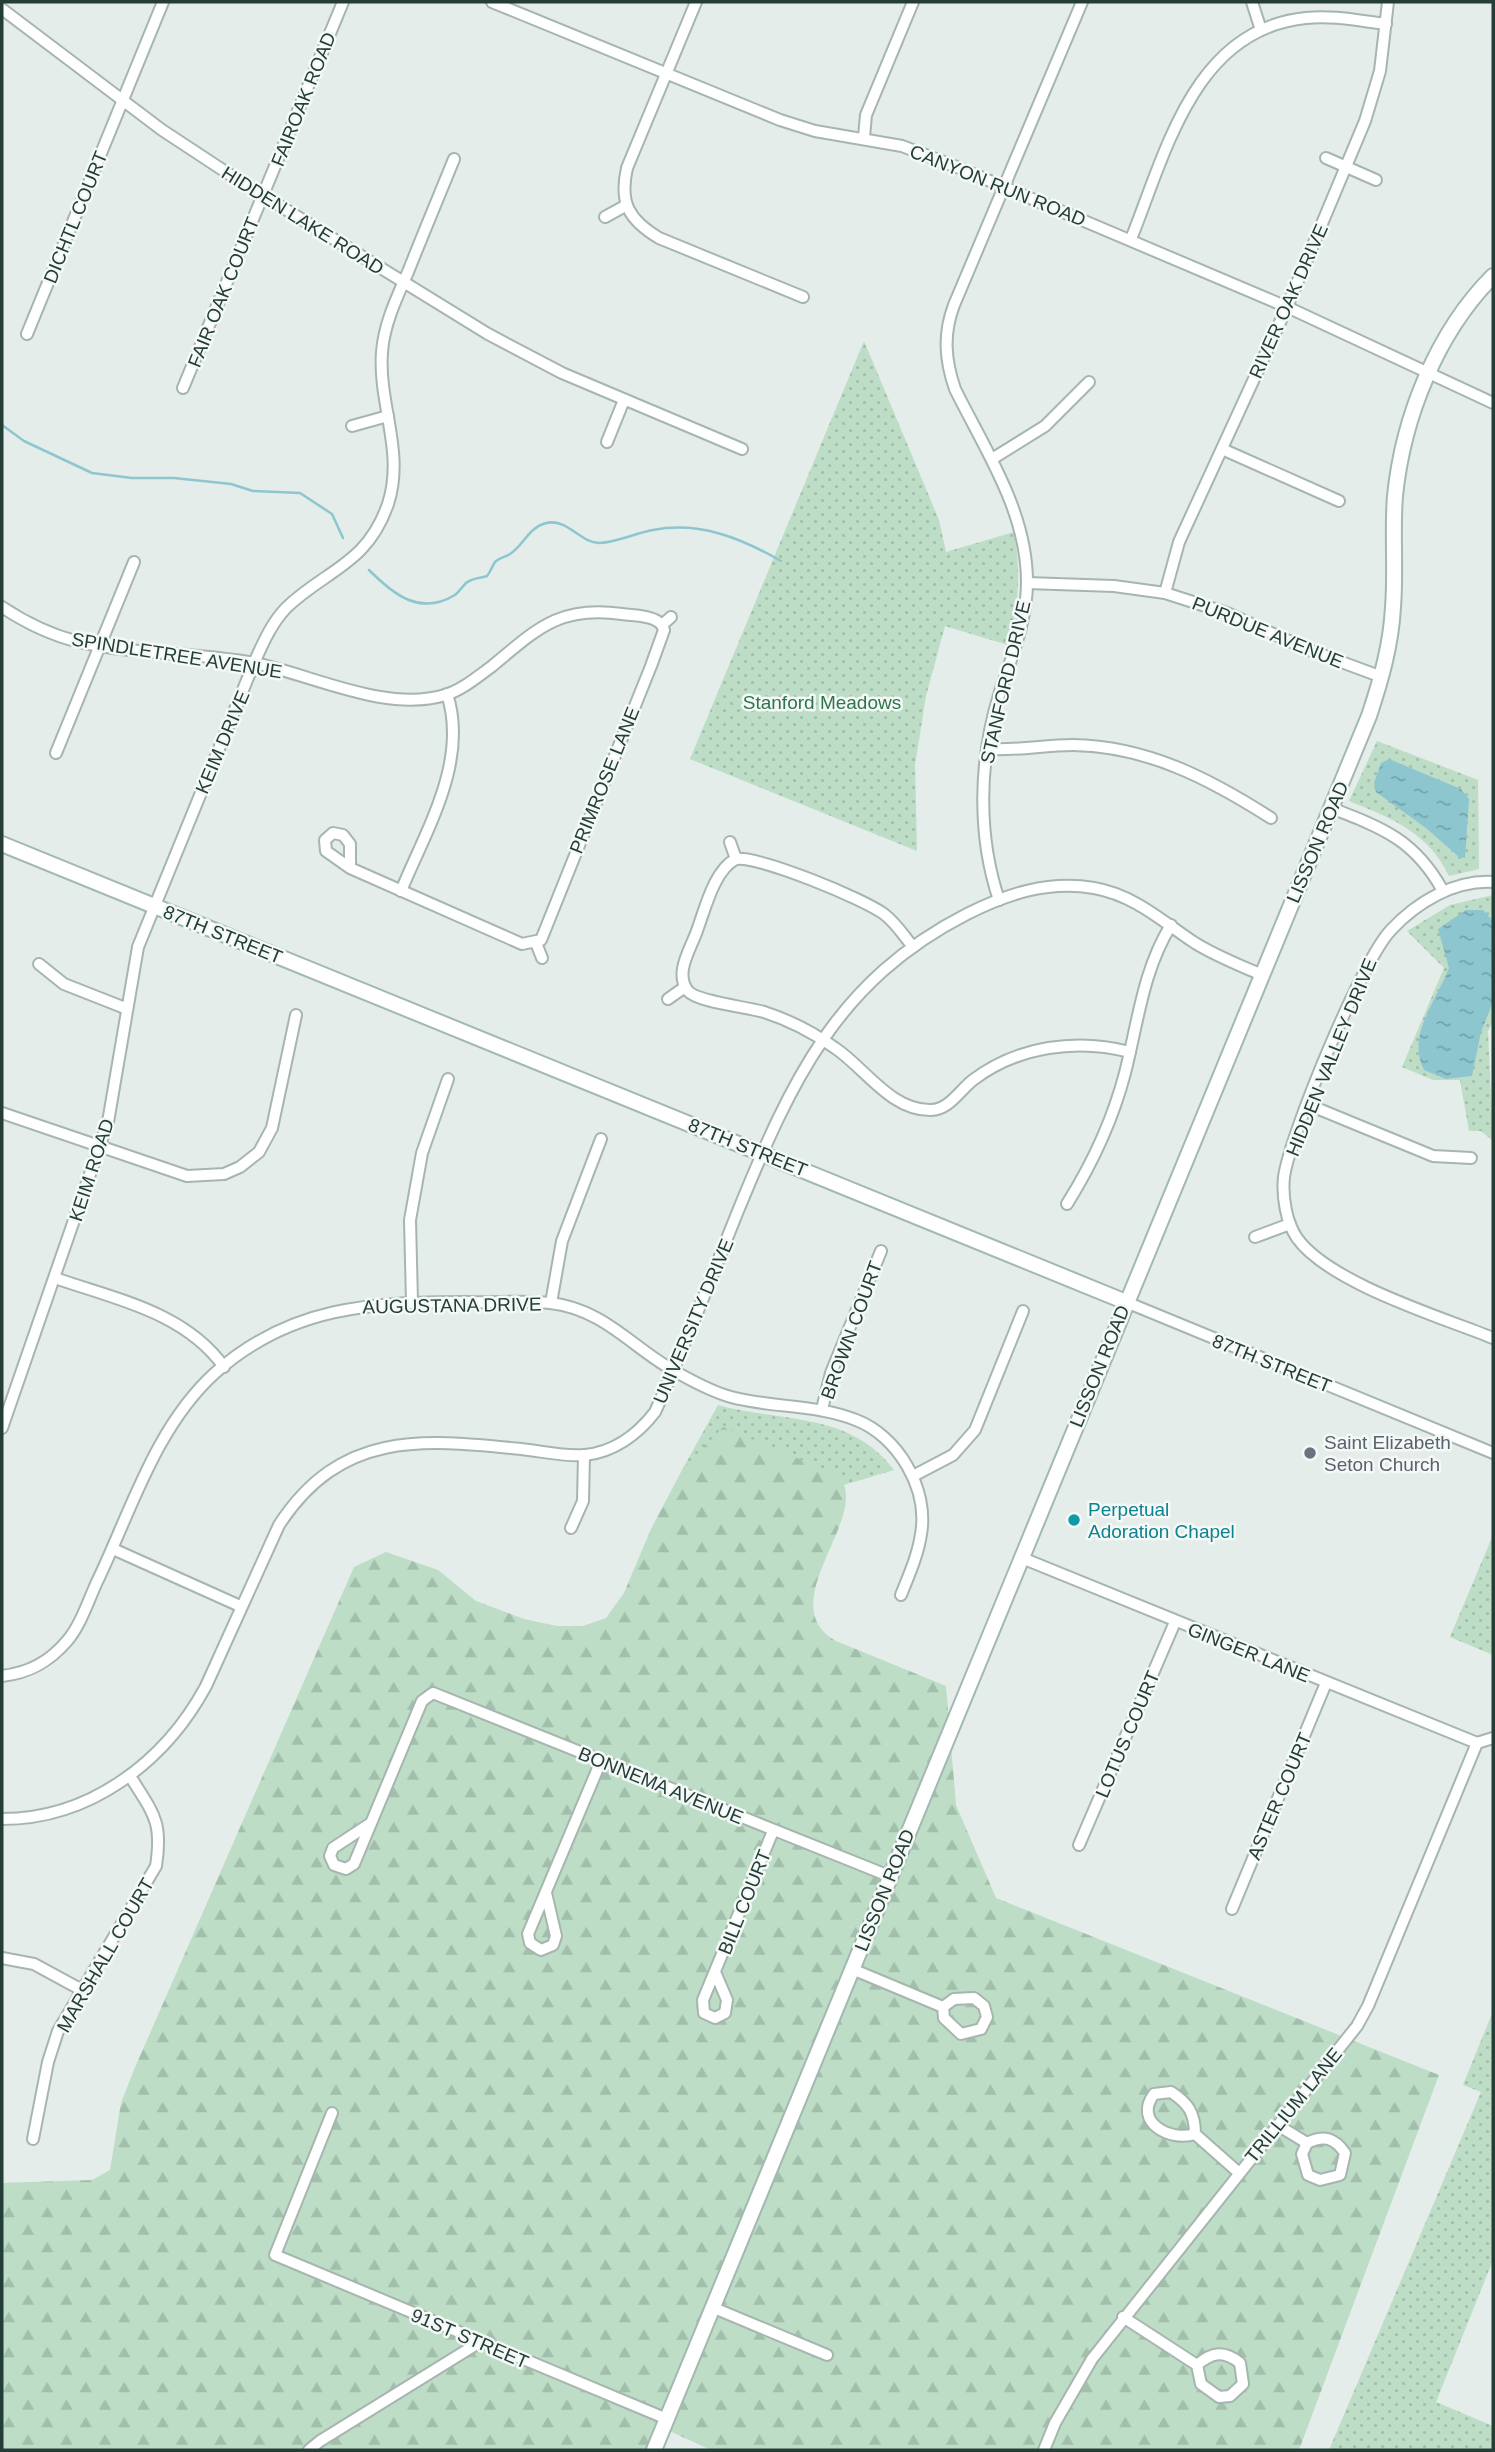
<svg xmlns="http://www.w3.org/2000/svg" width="1495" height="2452" font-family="Arial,sans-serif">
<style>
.grass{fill:url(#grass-dots)}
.forest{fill:url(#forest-firs)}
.water{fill:url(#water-ripples)}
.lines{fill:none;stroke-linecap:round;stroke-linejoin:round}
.stream{stroke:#8ec6d0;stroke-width:2.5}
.street-casing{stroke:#a7b5b0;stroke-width:14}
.secondary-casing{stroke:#a2b8b1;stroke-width:18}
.street{stroke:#fff;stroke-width:10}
.secondary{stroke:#fff;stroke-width:14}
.worship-dot{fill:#6b7280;stroke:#f4f9f7;stroke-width:2.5}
.culture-dot{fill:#0f9aa8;stroke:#f4f9f7;stroke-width:2.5}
.labels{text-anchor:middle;stroke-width:5;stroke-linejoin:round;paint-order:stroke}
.street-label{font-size:19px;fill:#243e37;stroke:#f4f9f7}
.park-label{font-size:19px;fill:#2f744a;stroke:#f4f9f7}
.worship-label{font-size:19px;fill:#5b616d;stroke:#f4f9f7;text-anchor:start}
.culture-label{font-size:19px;fill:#0d838f;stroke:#f4f9f7;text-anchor:start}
</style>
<defs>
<pattern id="grass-dots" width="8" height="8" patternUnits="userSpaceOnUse" patternTransform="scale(1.75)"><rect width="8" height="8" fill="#bdddc6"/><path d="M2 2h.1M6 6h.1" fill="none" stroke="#a2bfab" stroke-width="1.8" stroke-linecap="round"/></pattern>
<pattern id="forest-firs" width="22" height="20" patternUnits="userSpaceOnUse" patternTransform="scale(1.75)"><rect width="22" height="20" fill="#bdddc6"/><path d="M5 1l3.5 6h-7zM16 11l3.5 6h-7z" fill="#a2bfab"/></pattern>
<pattern id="water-ripples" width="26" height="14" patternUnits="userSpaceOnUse" patternTransform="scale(1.75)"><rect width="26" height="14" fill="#8ec6d0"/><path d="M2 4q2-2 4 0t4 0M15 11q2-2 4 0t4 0" fill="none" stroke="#74a2aa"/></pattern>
</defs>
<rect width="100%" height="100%" fill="#e4ede9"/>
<g class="grass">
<path d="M864,341L939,520L946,552L1014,532C1021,572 1019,607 1008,645L945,626L926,696L915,765L917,851L690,759Z"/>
<path d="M1377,741L1478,780L1479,869L1449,876C1428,832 1391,818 1349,801Z"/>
<path d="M1493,895V1022L1488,1031L1493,1141L1481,1131H1469L1460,1080H1433L1402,1067L1444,968L1407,931L1450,905Z"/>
<path d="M718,1405C783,1423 849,1411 894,1470L844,1485L833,1473L682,1470Z"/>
<path d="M1493,1535V1655L1450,1637Z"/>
<path d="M1493,2011V2260L1436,2402L1493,2426V2450H1329L1481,2092L1463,2085Z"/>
</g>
<path class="forest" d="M723,1427L833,1473C836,1476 842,1481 844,1485C860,1527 774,1606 836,1641L946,1686L956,1805L996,1898L1439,2075L1299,2450H711L663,2428L653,2431L645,2450H2V2183L92,2180L110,2170L121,2103L133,2072L354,1567L386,1552L438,1570L476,1601L524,1619L557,1626H583L606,1618L624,1593L651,1529L682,1470Z"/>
<g class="water">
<path d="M1389,759L1461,789L1469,799L1465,858L1459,857L1426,828L1376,792L1374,783L1381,763Z"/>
<path d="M1466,910H1483L1492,920L1493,1002L1481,1032L1472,1076L1446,1079L1424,1070C1406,1035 1437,1000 1449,968L1438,929Z"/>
</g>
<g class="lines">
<g class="stream">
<path d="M2,425L24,441L92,473L132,478H174L231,484L253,491L300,493L332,514L343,538"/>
<path d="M369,570C394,595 420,616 455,595C460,591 462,587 466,583C472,578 480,578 487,576C491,571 492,566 495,562C499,558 505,557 510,554C524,545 528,528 546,523C568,518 581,544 600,543C617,542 636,533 653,530C699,521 741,538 781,561"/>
</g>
<g class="street-casing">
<g id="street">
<path d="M492,2L780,120L815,131L902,146L957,167L1287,307L1493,403"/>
<path d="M696,2L627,168C619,203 629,220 659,238L803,297"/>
<path d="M1252,2L1261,30"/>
<path d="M2,9L162,130L238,180L488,334L562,373L742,449"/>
<path d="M864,137L866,115L913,2"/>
<path d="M1326,158L1376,180"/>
<path d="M605,217L625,206"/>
<path d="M1131,239C1166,152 1194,29 1306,18C1333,15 1360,21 1386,24"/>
<path d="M27,334L163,2"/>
<path d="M183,388L343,2"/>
<path d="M352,426L388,416"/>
<path d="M607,442L624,400"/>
<path d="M1222,449L1339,501"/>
<path d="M992,459L1045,426L1089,382"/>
<path d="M1027,583L1114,586L1165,593L1227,613L1309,650L1382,677"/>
<path d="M1165,593L1179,542L1287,307L1365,121L1380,71L1388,2"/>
<path d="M2,607C26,623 51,635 79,642C136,655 196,652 254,663C313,675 386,713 445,695C462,690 477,677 491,667C537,629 559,605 622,614C635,616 653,615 662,625"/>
<path d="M987,749C1016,751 1044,745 1073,745C1147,746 1210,779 1271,818"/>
<path d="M56,753L134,562"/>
<path d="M1331,808C1383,828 1415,840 1443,891"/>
<path d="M730,842L736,859"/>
<path d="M350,868L326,851L325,840L333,833L343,835L350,844V868L522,944L541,940L651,666L664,630L662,625L671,617"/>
<path d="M1493,882C1454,880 1417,902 1391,930C1362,960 1290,1134 1284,1177C1282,1196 1286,1222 1297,1238C1329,1283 1441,1317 1493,1338"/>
<path d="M401,891C426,830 469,761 447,694"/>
<path d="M999,900C977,835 979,760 999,695C1011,658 1027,622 1027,582C1027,511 985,450 955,389C945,360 943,334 954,305L1082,2"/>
<path d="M536,943L542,958"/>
<path d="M913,947C904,936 896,923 884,914C864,899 760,856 736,859C713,870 704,914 695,936C688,953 675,975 688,991C697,1002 748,1007 764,1012C789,1020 814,1033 835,1048C865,1068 891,1111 931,1110C949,1110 960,1090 973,1080C1018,1046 1077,1038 1130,1052"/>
<path d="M39,964L64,984L125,1008"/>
<path d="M668,999L685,987"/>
<path d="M1309,1105L1433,1156L1471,1158"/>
<path d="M2,1113L187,1176L224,1174L240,1167L259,1152L272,1128L296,1015"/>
<path d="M1067,1204C1092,1164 1113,1119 1125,1073C1138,1022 1143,970 1171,925"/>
<path d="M1255,1237L1290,1224"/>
<path d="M55,1278C115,1299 185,1312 224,1367"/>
<path d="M412,1302L410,1220L422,1153L448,1079"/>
<path d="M1126,1302L1493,1453"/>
<path d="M551,1303L562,1241L601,1139"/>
<path d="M822,1409L831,1373L881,1251"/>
<path d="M2,1428L108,1122L138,947L254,663C263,643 271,624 286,608C325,570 367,565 388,504C405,452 378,404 382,352C384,324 397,297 408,272C423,234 439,196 454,159"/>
<path d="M913,1476L953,1455L975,1430L1023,1311"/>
<path d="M571,1528L583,1501L584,1455"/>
<path d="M113,1549L240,1606"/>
<path d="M1022,1558L1477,1743"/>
<path d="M2,1676C29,1673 49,1662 67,1641C80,1626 88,1602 96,1584C130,1514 155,1427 215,1373C290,1306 372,1302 467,1302C494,1303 523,1300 550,1303C605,1309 634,1350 678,1373C694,1382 713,1392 731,1397C772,1408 816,1404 856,1420C898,1436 929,1489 921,1534C918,1555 909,1575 901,1595"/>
<path d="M1477,1743L1493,1738"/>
<path d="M2,1819C90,1819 165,1762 206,1686L279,1525C341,1430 422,1439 521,1449C541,1451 565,1457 585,1455C614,1452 638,1434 655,1412C685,1346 711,1278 738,1211C791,1082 836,981 967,914C1007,894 1048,880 1094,888C1134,895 1162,921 1195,943C1216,956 1239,965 1262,975"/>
<path d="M371,1823L333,1848L330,1856L334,1865L346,1869L354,1864L422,1701L433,1693L889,1876"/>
<path d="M1079,1845L1175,1622"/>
<path d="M546,1893L556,1936L553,1945L541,1950L530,1943L528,1934L601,1761"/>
<path d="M1232,1909L1326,1683"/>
<path d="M2,1958L34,1964L80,1989"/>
<path d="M852,1969L943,2007L954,1999L974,1998L984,2006L987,2017L981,2029L961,2034L944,2018L943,2007"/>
<path d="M715,1972L727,2000L725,2013L715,2018L704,2013L703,2000L773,1831"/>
<path d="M332,2113L275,2255L667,2419"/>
<path d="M1279,2126L1307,2143C1323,2135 1334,2137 1345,2153L1340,2175L1320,2180L1308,2175L1302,2154L1307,2143"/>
<path d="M1195,2134C1170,2142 1133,2122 1154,2094L1171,2092C1188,2103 1195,2113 1195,2134L1238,2172"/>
<path d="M33,2139L48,2062L58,2031L156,1866C163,1821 153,1813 130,1776"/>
<path d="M714,2308L827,2355"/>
<path d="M1123,2317L1197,2365C1212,2352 1224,2350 1240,2363L1243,2384L1230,2396L1219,2397L1201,2384L1197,2365"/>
<path d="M309,2450L320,2441L480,2342"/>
<path d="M1044,2450L1055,2423L1092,2359L1357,2026L1368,2006L1477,1743"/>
</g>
</g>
<g class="secondary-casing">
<g id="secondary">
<path d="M2,844L1126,1302"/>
<path d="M654,2450L1369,716C1381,680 1391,645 1393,607C1396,570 1392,533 1395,496C1403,417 1437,332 1493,276"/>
</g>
</g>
<use href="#street" class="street"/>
<use href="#secondary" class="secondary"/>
</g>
<circle class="worship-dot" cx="1310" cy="1453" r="7"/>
<circle class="culture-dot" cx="1074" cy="1520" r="7"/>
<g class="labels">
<g class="street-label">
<text transform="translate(303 99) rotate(-68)" y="7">FAIROAK ROAD</text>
<text transform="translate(998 185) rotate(22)" y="7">CANYON RUN ROAD</text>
<text transform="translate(75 217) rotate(-68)" y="7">DICHTL COURT</text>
<text transform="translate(303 220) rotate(32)" y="7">HIDDEN LAKE ROAD</text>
<text transform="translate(223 292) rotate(-68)" y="7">FAIR OAK COURT</text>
<text transform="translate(1288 301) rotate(-66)" y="7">RIVER OAK DRIVE</text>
<text transform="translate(1268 632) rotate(22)" y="7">PURDUE AVENUE</text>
<text transform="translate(177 655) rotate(9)" y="7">SPINDLETREE AVENUE</text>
<text transform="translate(1005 682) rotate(-77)" y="7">STANFORD DRIVE</text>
<text transform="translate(222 742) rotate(-67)" y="7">KEIM DRIVE</text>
<text transform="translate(604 780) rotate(-68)" y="7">PRIMROSE LANE</text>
<text transform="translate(1317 842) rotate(-67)" y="7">LISSON ROAD</text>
<text transform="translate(223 934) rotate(22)" y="7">87TH STREET</text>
<text transform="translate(1331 1057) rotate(-68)" y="7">HIDDEN VALLEY DRIVE</text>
<text transform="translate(748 1147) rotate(22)" y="7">87TH STREET</text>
<text transform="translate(91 1170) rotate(-72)" y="7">KEIM ROAD</text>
<text transform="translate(452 1305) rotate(-1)" y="7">AUGUSTANA DRIVE</text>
<text transform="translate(693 1321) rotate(-67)" y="7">UNIVERSITY DRIVE</text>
<text transform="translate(851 1330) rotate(-70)" y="7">BROWN COURT</text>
<text transform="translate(1272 1363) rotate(22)" y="7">87TH STREET</text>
<text transform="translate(1099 1366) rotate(-68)" y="7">LISSON ROAD</text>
<text transform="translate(1249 1652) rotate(22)" y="7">GINGER LANE</text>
<text transform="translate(1127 1734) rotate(-67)" y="7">LOTUS COURT</text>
<text transform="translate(661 1785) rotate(22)" y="7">BONNEMA AVENUE</text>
<text transform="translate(1279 1796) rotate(-67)" y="7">ASTER COURT</text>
<text transform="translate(884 1890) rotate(-68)" y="7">LISSON ROAD</text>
<text transform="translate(744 1902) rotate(-68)" y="7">BILL COURT</text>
<text transform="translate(105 1955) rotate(-60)" y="7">MARSHALL COURT</text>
<text transform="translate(1293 2105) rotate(-51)" y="7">TRILLIUM LANE</text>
<text transform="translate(470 2338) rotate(23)" y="7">91ST STREET</text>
</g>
<g class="park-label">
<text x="822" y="709">Stanford Meadows</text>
</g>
<g class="worship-label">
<text x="1324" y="1449">Saint Elizabeth<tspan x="1324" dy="22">Seton Church</tspan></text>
</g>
<g class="culture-label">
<text x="1088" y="1516">Perpetual<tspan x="1088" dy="22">Adoration Chapel</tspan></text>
</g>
</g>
<rect width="1495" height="2452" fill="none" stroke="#243e37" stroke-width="7"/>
</svg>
